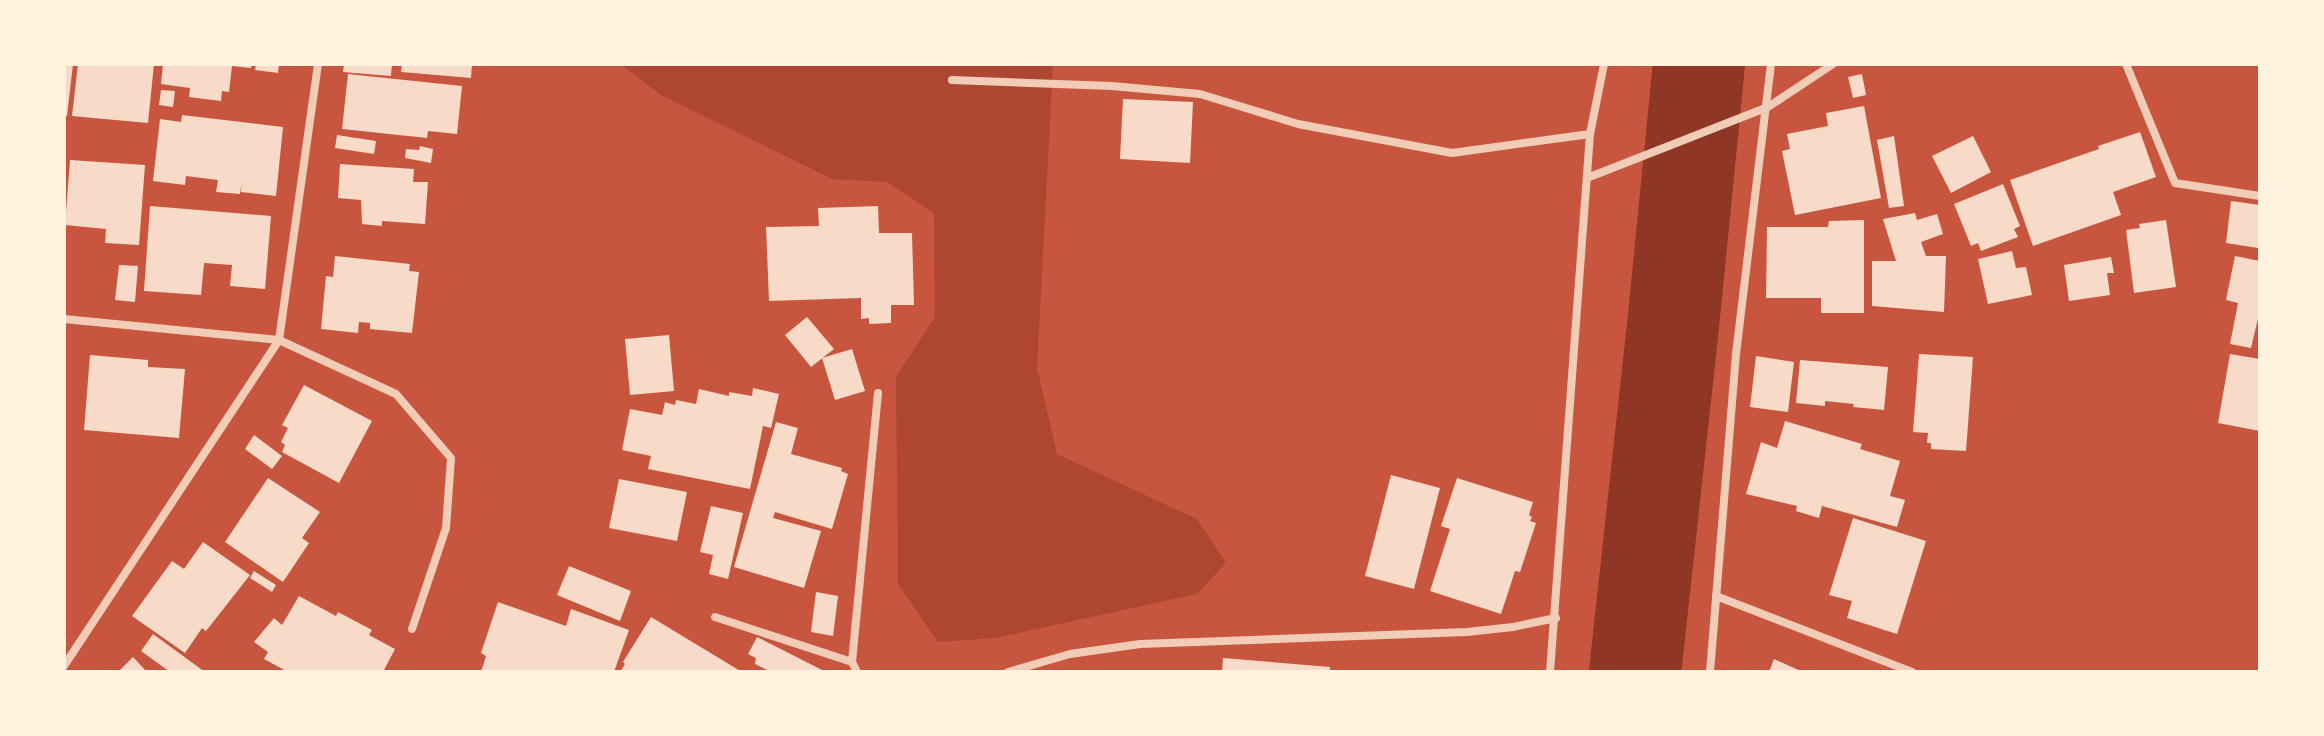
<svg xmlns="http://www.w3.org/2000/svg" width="2324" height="736" font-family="'DejaVu Sans',sans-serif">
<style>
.green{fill:#ae4732}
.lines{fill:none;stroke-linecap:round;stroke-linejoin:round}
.river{stroke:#8f3625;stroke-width:92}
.building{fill:#f7dbc8}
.minor{stroke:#f1ccb7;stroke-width:8}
</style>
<rect width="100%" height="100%" fill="#c8553d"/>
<path class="green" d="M620,64H1053L1037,368L1057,454L1197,519L1226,563L1197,594L996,638L938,642L898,584L896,377L935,317L934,213L887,182L832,179L661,95Z"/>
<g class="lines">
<path class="river" d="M1635,672L1673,326L1699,64"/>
</g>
<g class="building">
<path d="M64,64H73L67,116L64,115Z"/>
<path d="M78,64H154L148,123L72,116Z"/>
<path d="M163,64H252L251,68L232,66L229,92L222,91L221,101L189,97L190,88L161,84Z"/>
<path d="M256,64H279L278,73L255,70Z"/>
<path d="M344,64H392L391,76L343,72Z"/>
<path d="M402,64H472L471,78L401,72Z"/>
<path d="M348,74L462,86L457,134L428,131L427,138L342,129Z"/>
<path d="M1862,74L1866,95L1853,98L1848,77Z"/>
<path d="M161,90L175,91L173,107L159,105Z"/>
<path d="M1123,99L1193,102L1190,163L1120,159Z"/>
<path d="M1864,106L1881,198L1795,215L1782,151L1790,149L1787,134L1828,126L1826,113Z"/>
<path d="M182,115L283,127L276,196L241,192L242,182L240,194L216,192L218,180L186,176L185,185L153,181L160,119L181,122Z"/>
<path d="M2140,132L2156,177L2113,192L2121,215L2033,246L2010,180L2099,149L2098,146Z"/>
<path d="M337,135L376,141L374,154L335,148Z"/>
<path d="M1894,136L1904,206L1889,208L1877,140Z"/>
<path d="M1973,136L1991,172L1951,193L1932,156Z"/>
<path d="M420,146L433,149L431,163L405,158L406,149L419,150Z"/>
<path d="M70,160L145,165L139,245L105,243L106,229L65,225Z"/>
<path d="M340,164L414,169L413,182H428L425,224L382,221V226L362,224L361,200L338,198Z"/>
<path d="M2003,184L2020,226L2014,229L2018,237L1981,251L1978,243L1971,246L1954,204Z"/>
<path d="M2231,201L2260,205L2258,248L2226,243Z"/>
<path d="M150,206L271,216L265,289L230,286L232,265L204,263L201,295L144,291Z"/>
<path d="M878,206L879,233H912L914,305H891V323L869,324V318L861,319V298L769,301L766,227L819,226L818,208Z"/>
<path d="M1915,213L1917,220L1937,214L1943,234L1921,242L1926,256H1946L1944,312L1872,306V261H1896L1883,219Z"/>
<path d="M1864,220V313H1821V298H1766L1767,227H1828L1829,221Z"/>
<path d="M2166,220L2176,287L2134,293L2126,230L2140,228L2139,224Z"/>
<path d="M2012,251L2016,268L2026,267L2032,295L1988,304L1978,259Z"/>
<path d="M335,256L410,264L409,271L419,272L412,333L370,329V323L359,322L358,333L321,329L326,276L333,277Z"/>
<path d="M2235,256L2260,261V310L2251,348L2230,344L2238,303L2226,300Z"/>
<path d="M2111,257L2114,273H2107L2110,295L2069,301L2064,265Z"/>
<path d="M119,265L138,266L135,302L115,300Z"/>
<path d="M807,317L834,349L811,367L785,335Z"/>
<path d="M669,335L674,391L630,395L625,339Z"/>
<path d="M852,349L865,391L835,400L822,358Z"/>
<path d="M1919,354L1973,357L1966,451L1931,449V443H1927L1928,433L1913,432Z"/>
<path d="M2230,354L2260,359V431L2218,423Z"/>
<path d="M90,355L148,360V367L185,369L179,438L84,430Z"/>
<path d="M1756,356L1794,362L1788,412L1750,407Z"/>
<path d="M1800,360L1888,367L1884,410L1853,407L1854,404L1825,401V406L1796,403Z"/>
<path d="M304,385L372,421L339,483L282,452L285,445L281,442L288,428L282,425Z"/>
<path d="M753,388L779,394L771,428L763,426L750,489L648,469L651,456L622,450L630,409L662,415L665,402L675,405L676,400L696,404L699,389L729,396V392L752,396Z"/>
<path d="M1785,421L1862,444L1860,449L1900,461L1890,496L1905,500L1897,527L1822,506L1819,518L1796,511L1797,506L1746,494L1761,442L1777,448Z"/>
<path d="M776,422L798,428L791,454L842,468L841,471L848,474L832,529L775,512L773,518L821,531L804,588L734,567Z"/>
<path d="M254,435L282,456L272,469L245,449Z"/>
<path d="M1391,475L1440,488L1414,589L1365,576Z"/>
<path d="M268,478L320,512L302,538L309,543L283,582L225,542Z"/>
<path d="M1457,478L1533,502L1529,515L1532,517L1530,521L1536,523L1520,572L1515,571L1501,614L1430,591L1450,529L1441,526Z"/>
<path d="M619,479L687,492L677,541L609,528Z"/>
<path d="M711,506L743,513L728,579L709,574L713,555L700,552Z"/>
<path d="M1853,518L1926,541L1897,634L1847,618L1852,601L1829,595Z"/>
<path d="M203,542L250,575L206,631L202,628L185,653L132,616L172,561L184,569Z"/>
<path d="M569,566L631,591L620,621L557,595Z"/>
<path d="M254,571L276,585L272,592L250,578Z"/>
<path d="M816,592L838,596L833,636L811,632Z"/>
<path d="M299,596L336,616L338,612L372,630L369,635L395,649L383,672H288L264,659L268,652L254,642L274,618L282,625Z"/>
<path d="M498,602L566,626L571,609L629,630L614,672H481L486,656L481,653Z"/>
<path d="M651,617L742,672H620L625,664L623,662Z"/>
<path d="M153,634L205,672H170L141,651Z"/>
<path d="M757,637L826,672H771L755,664L756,658L748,654Z"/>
<path d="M133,657L147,672H118Z"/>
<path d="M1223,658L1330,667V672H1222Z"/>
<path d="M1774,659L1803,672H1769Z"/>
</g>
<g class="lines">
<g class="minor">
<path d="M2126,64L2175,183L2260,196"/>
<path d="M952,80L1112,86L1200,94L1298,124L1452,153L1590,134"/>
<path d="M1587,178L1768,107L1833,64"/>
<path d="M64,319L279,340L396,394L451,458L446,528L412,629"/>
<path d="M1716,596L1912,672"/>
<path d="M715,617L852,662"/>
<path d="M64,666L279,340L318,64"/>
<path d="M857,672L852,662L878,393"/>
<path d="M1008,672L1070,654L1140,644L1467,632L1513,627L1556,618"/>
<path d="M1550,672L1590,134L1604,64"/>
<path d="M1710,672L1736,354L1771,64"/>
</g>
</g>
<rect width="2324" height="736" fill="none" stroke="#fff3e0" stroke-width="132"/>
</svg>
